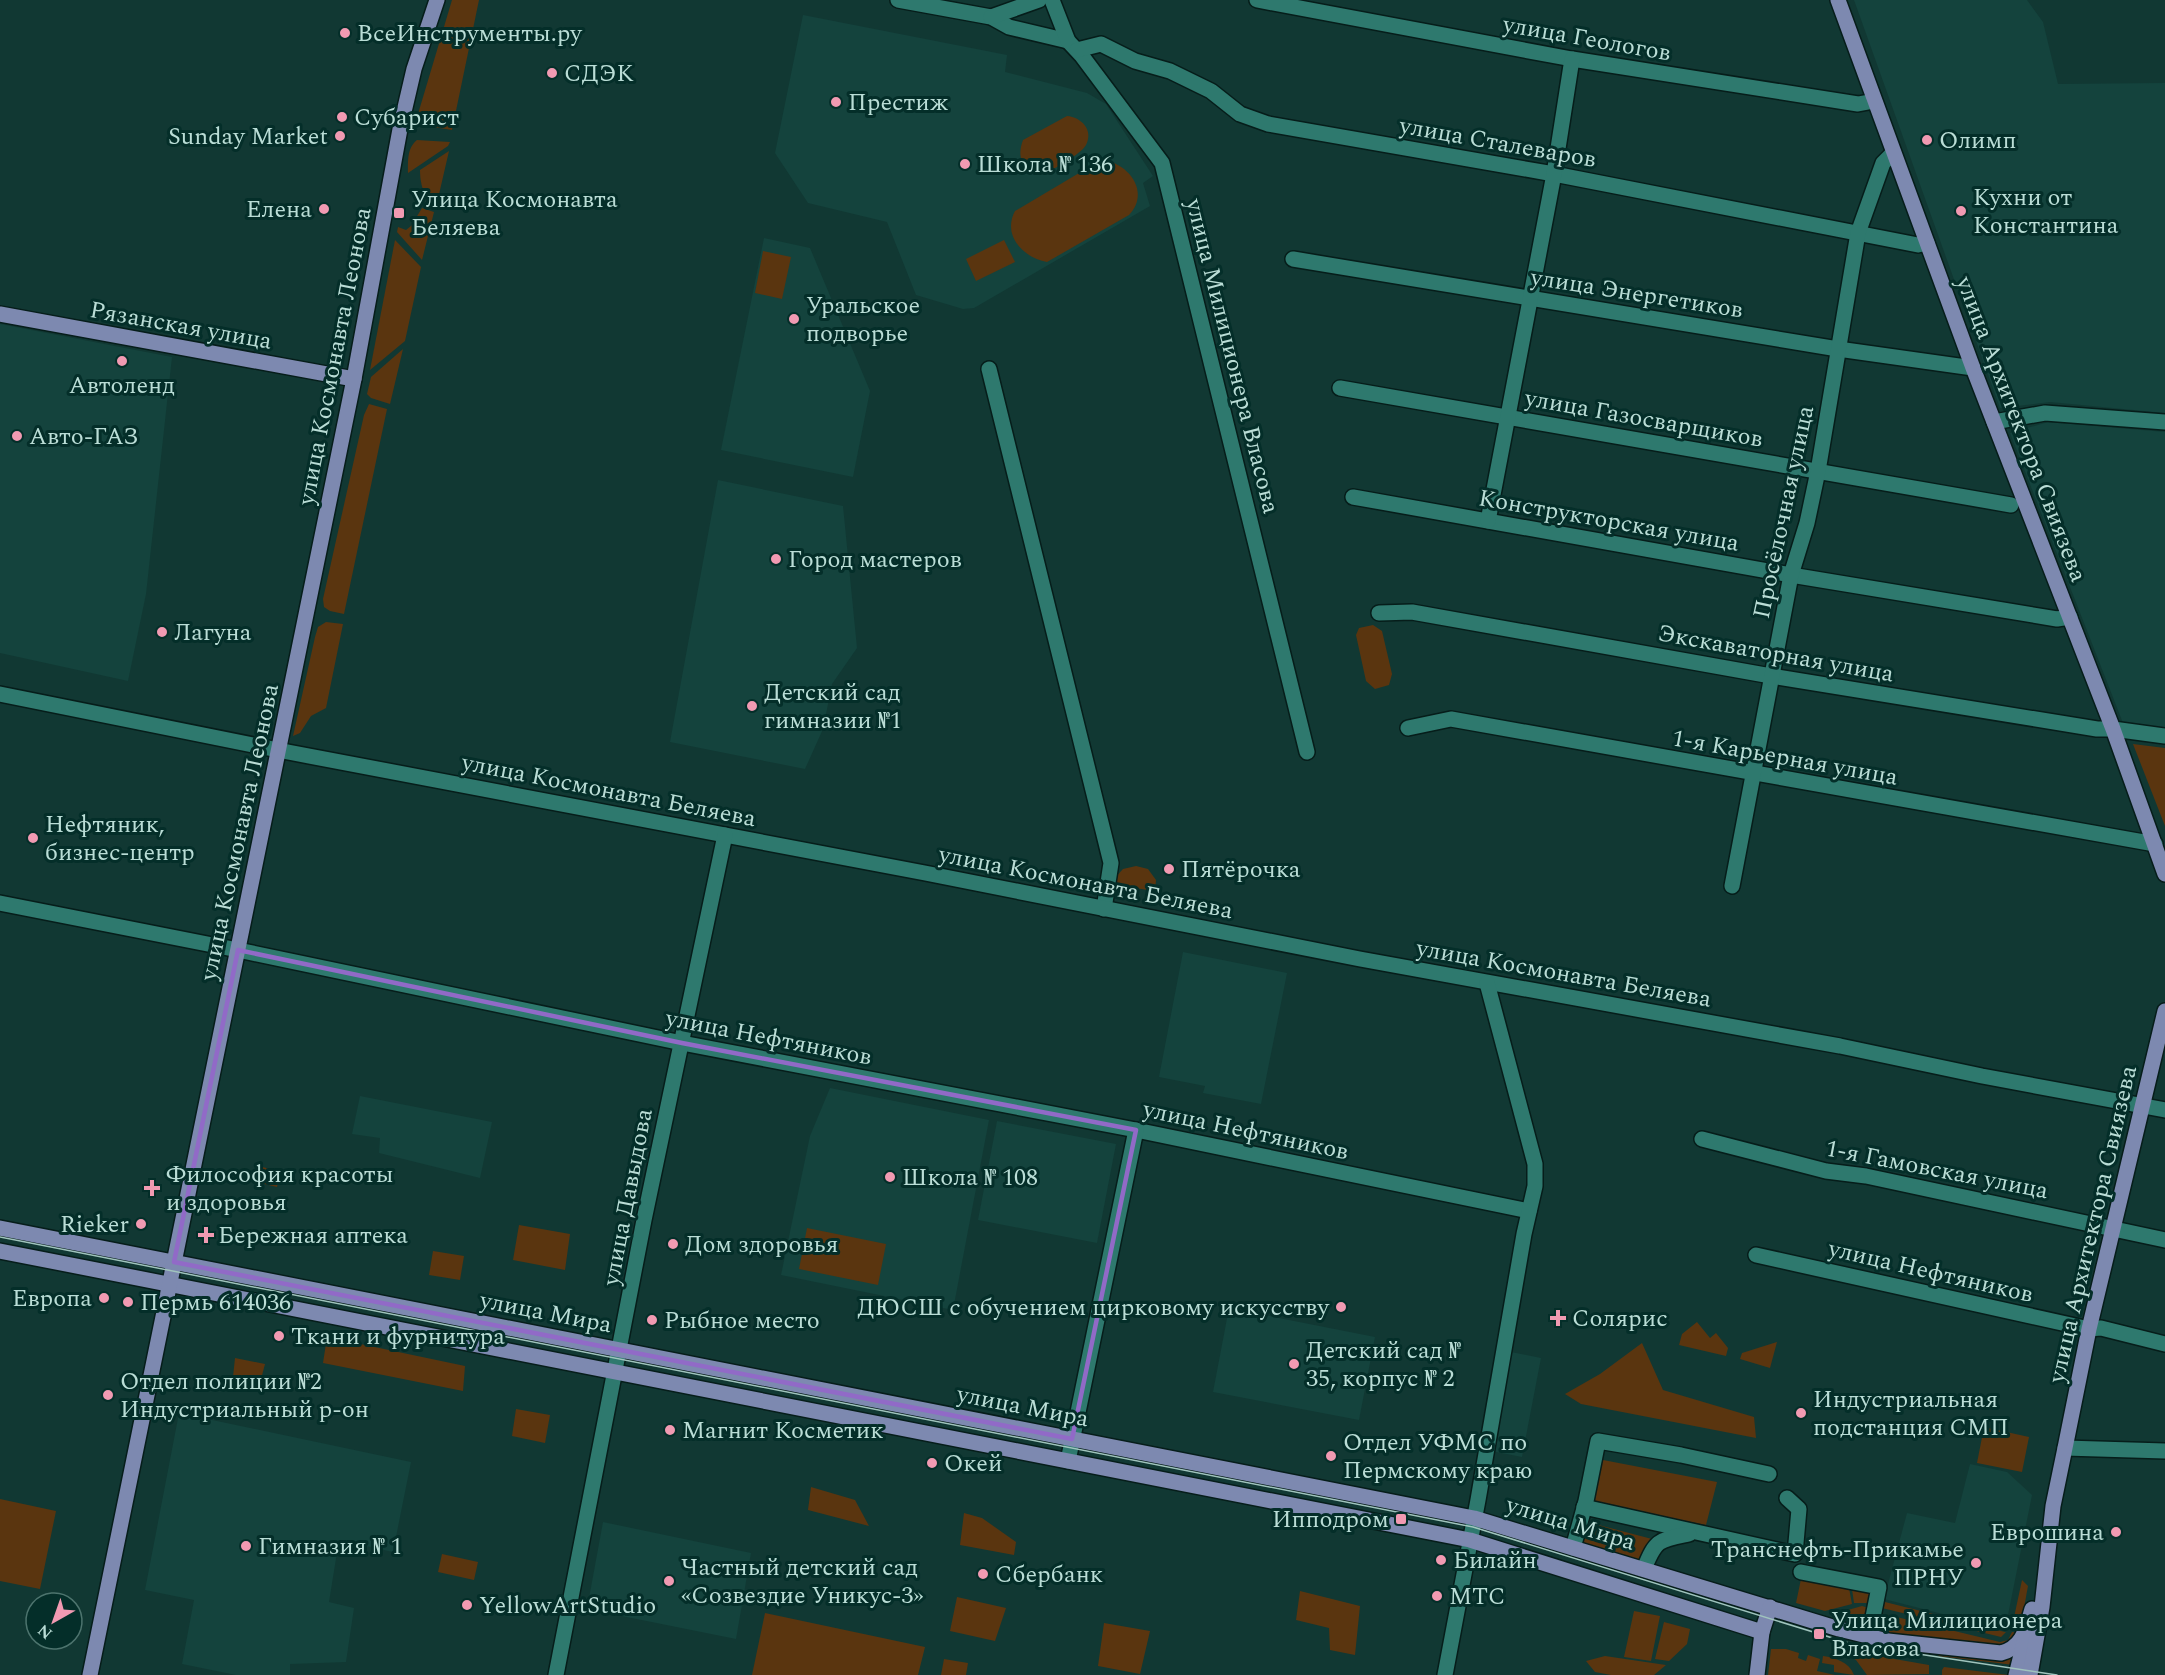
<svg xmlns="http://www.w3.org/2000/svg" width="2165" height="1675" font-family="Spectral,serif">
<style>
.built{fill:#14433d}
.green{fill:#5a350f}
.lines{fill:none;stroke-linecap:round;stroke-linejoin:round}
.minor-casing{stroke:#061d1a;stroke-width:18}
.major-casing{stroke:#061d1a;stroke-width:18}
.minor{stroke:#2e796e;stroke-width:15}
.major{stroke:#7d89b0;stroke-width:15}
.tram{stroke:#a0c4bd;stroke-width:1.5}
.marked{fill:none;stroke:#916ac7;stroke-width:4.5;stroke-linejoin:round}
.poi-dot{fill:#f19ab2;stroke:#042e29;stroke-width:2}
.labels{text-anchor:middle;stroke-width:6;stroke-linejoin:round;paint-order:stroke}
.poi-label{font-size:24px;fill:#baddd6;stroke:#042e29;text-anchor:start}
.street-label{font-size:24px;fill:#baddd6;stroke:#042e29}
</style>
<rect width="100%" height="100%" fill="#113833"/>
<g class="built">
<path d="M1854,0H2027L2043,22L2058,84L2165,83V413L2050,402L2000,408Z"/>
<path d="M803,15L1007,55L1005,72L1087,93L1106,104L1153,176L1143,183L1150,206L974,308L963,309L916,295L887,222L808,203L775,153Z"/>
<path d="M764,238L810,248L870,391L853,477L721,450Z"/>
<path d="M0,324L172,357L146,594L128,681L0,653Z"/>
<path d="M2048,422L2165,432V728L2123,723L2010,433Z"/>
<path d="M718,480L843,506L857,648L832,684L823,729L805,769L670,742Z"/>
<path d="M1183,952L1287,973L1261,1104L1203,1093L1205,1086L1159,1077Z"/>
<path d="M830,1088L989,1120L953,1310L781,1275L810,1136Z"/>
<path d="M360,1096L492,1122L480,1178L379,1153L380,1138L352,1134Z"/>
<path d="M997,1121L1116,1144L1097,1243L978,1220Z"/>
<path d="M1229,1308L1375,1337L1359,1420L1213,1392Z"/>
<path d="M1506,1351L1541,1358L1522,1457L1486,1450Z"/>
<path d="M179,1413L411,1462L393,1552L339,1540L329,1602L354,1608L346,1662L290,1664V1675H236L182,1664L194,1600L145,1590Z"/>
<path d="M1970,1464L2007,1472L2032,1495L2005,1630L1884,1599L1907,1513L1955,1523Z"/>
<path d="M603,1522L751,1553L736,1639L587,1609Z"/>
</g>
<g class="green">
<path d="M452,0H479L452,130L415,124Z"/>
<path d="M1067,116C1081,117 1094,130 1086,145C1082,153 1052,171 1043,174C1035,175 1026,170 1023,163C1019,156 1020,148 1023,140Z"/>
<path d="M417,140L450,142L448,146L408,173C408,161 407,148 417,140Z"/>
<path d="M449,151L437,203L427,199C422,189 420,181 420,170Z"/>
<path d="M1101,160C1128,162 1151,192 1129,215L1047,262C1023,258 1002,235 1015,211Z"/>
<path d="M422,208L434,212L422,260L397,232L398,227L406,230L411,226Z"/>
<path d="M395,240L421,267L405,341L370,370Z"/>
<path d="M1004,240L1015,262L976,281L966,259Z"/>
<path d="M763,251L791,257L782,299L755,293Z"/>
<path d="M403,349L390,404L371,398L367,394L371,377Z"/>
<path d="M369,404L387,409L344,614L330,611L324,607L323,599L364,415Z"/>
<path d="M326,622L343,624L326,708L311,716L300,733L293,736L315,637L318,627Z"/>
<path d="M1373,625L1382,631L1392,674L1389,685L1375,689L1366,681L1356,635L1359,628Z"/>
<path d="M2133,744L2165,748V826Z"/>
<path d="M1136,866L1148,869L1156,880L1155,891L1114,885L1113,880L1123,869Z"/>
<path d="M259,1166L281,1172L277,1187L256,1182Z"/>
<path d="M519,1225L570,1234L565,1270L513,1260Z"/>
<path d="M807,1228L886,1244L878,1285L799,1269Z"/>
<path d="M433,1251L464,1256L460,1280L429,1275Z"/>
<path d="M1697,1322L1710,1338L1716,1333L1728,1348L1726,1356L1679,1345L1682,1334Z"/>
<path d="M327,1337L465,1366L463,1391L323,1363Z"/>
<path d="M1777,1342L1770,1368L1740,1359L1742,1353Z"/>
<path d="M1642,1343L1663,1390L1754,1417L1756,1438L1581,1404L1565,1394L1600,1374Z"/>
<path d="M235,1358L265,1364L260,1383L233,1377Z"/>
<path d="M516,1409L550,1415L545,1443L512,1436Z"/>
<path d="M1984,1427L2029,1437L2022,1472L1977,1463Z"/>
<path d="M1598,1459L1717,1482L1706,1525L1590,1502Z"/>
<path d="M811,1487L855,1500L869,1526L808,1510Z"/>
<path d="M0,1499L56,1511L40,1589L0,1581Z"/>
<path d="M964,1513L982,1518L1016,1542L1014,1555L960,1545Z"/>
<path d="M1591,1523L1652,1539L1641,1561L1578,1541L1582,1531Z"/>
<path d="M442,1554L478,1562L474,1580L438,1572Z"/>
<path d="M1801,1579L1849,1588L1852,1604L1825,1611L1796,1603Z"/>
<path d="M2022,1580L2028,1586L2021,1624L2013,1622Z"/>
<path d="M1852,1589L1873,1593L1870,1605L1866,1603H1854Z"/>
<path d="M1300,1591L1360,1606L1355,1655L1330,1650L1329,1628L1296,1620Z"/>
<path d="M957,1597L1006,1608L995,1641L950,1631Z"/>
<path d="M1885,1602L2005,1632H2006L2001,1637L1882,1608Z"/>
<path d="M1862,1606L1872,1609L1866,1627L1853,1623L1854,1619L1850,1617L1848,1610Z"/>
<path d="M1634,1611L1660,1616L1651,1661L1624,1657Z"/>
<path d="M765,1613L925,1647L918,1675H752Z"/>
<path d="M1880,1613L2000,1642L2008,1640L2012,1632L2019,1633L2006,1648L1878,1632Z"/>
<path d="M1664,1622L1690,1629L1687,1644L1669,1661L1655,1659Z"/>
<path d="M1104,1623L1150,1631L1140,1674L1098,1666Z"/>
<path d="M1771,1649H1786L1799,1653L1798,1658L1806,1661L1808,1655L1820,1659L1817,1671L1835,1675H1768Z"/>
<path d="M1843,1650L1929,1665V1674L1867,1675L1856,1660L1843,1653Z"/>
<path d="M1935,1651L2017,1654L2014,1665L1939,1656Z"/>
<path d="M1605,1656L1666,1665L1654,1675H1611L1595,1672L1586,1661Z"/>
<path d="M1823,1656C1836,1658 1849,1662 1854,1675L1834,1672V1665L1822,1663Z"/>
<path d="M944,1659L968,1663L966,1675H941Z"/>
<path d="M1944,1667L2009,1675H1942V1670Z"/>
</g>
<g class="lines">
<g class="minor-casing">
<g id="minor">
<path d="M898,0L991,17L1009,27L1068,41"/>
<path d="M1052,0L1068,41L1082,56L1162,163L1307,752"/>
<path d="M1257,0L1572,59L1858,104L1874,101"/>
<path d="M991,17L1039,0"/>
<path d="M1077,50L1101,44L1135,61L1170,71L1211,91L1240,114L1268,124L1554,174L1918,245L1927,243"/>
<path d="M1293,259L1838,349L1973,368"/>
<path d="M989,369L1111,863L1104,909"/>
<path d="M1340,388L2011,505"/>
<path d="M1994,422L2045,413L2165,422"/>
<path d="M1353,497L1791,575L2057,619L2070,617"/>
<path d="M1488,521L1554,174L1572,59"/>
<path d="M1379,613L1412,612L1771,676L2097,729H2113L2165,736"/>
<path d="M0,694L288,752L925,873L1360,959L1840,1046L1982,1076L2165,1110"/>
<path d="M1408,728L1451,719L2155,844"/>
<path d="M1732,886L1791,575L1807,523L1818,471L1858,233L1883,163L1893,153"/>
<path d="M0,903L238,950L682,1043L1136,1130L1529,1211"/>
<path d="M1702,1139L1826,1171L1866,1176L2165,1240"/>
<path d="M1756,1255L2089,1329L2101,1328L2165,1344"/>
<path d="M2065,1448L2165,1451"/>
<path d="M1068,1461L1136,1130"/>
<path d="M1584,1507L1795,1554L1799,1509L1787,1498"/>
<path d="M1573,1548L1586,1501L1598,1441L1681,1455L1769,1474"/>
<path d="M1644,1569C1656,1539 1659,1540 1689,1534"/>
<path d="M1801,1572L1879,1587L1869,1637"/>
<path d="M556,1675L644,1220L725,835"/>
<path d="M1445,1675L1478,1500L1524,1234L1535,1186V1164L1487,983"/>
</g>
</g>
<g class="major-casing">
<g id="major">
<path d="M1838,0L1973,368L2113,729L2165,874"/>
<path d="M0,314L354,379"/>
<path d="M0,1228L1474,1518L1839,1629L1888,1641L2001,1653C2023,1647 2026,1629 2032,1609"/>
<path d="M0,1251L1470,1540L1762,1632"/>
<path d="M90,1675L354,379L400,129L414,69L437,0"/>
<path d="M1757,1675L1762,1632L1770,1607"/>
<path d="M2016,1675L2026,1635"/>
<path d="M2030,1675L2042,1607L2053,1506L2065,1448L2089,1329L2165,1011"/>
</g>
</g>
<use href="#minor" class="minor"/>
<use href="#major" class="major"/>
<path class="tram" d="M0,1237L1473,1527L1852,1644L2057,1675"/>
</g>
<path class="marked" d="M238,950L682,1043L1136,1130L1072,1439L174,1262Z"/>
<g class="poi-dot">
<circle cx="345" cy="33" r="6"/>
<circle cx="552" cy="73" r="6"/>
<circle cx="836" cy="102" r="6"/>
<circle cx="342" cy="117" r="6"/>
<circle cx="340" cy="136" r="6"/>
<circle cx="1927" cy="140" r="6"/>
<circle cx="965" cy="164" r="6"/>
<circle cx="324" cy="209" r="6"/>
<circle cx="1961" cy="211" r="6"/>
<rect x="393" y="207" width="12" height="12" rx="3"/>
<circle cx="794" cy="319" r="6"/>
<circle cx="122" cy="361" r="6"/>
<circle cx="17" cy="436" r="6"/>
<circle cx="776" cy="559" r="6"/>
<circle cx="162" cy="632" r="6"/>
<circle cx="752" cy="706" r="6"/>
<circle cx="33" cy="838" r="6"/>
<circle cx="1169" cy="869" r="6"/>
<circle cx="890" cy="1177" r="6"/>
<path d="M149 1179h6v6h6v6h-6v6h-6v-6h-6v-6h6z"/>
<circle cx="141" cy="1224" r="6"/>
<path d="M203 1226h6v6h6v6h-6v6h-6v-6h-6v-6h6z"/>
<circle cx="673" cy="1244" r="6"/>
<circle cx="104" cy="1298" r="6"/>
<circle cx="128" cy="1302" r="6"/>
<circle cx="1341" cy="1307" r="6"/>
<path d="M1555 1309h6v6h6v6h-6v6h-6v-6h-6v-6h6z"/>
<circle cx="652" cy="1320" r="6"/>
<circle cx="279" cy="1336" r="6"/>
<circle cx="1294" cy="1364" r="6"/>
<circle cx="108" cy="1395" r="6"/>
<circle cx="1801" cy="1413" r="6"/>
<circle cx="670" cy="1430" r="6"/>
<circle cx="1331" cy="1456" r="6"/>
<circle cx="932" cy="1463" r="6"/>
<rect x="1395" y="1513" width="12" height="12" rx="3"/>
<circle cx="2116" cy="1532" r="6"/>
<circle cx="246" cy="1546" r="6"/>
<circle cx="1441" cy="1560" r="6"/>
<circle cx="1976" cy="1563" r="6"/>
<circle cx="983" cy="1574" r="6"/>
<circle cx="669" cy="1581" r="6"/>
<circle cx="1437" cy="1596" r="6"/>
<circle cx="467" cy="1605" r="6"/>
<rect x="1813" y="1628" width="12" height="12" rx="3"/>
</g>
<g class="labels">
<g class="poi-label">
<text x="357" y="41">ВсеИнструменты.ру</text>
<text x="564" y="81">СДЭК</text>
<text x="848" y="110">Престиж</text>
<text x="354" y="125">Субарист</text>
<text x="328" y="144" text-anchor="end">Sunday Market</text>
<text x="1939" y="148">Олимп</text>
<text x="977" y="172">Школа № 136</text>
<text x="1973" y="205">Кухни от<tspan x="1973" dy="28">Константина</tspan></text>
<text x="411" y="207">Улица Космонавта<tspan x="411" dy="28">Беляева</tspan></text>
<text x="312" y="217" text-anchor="end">Елена</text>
<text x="806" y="313">Уральское<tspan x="806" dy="28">подворье</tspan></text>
<text x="122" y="393" text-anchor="middle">Автоленд</text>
<text x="29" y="444">Авто-ГАЗ</text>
<text x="788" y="567">Город мастеров</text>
<text x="174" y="640">Лагуна</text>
<text x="764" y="700">Детский сад<tspan x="764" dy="28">гимназии №1</tspan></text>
<text x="45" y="832">Нефтяник,<tspan x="45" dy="28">бизнес-центр</tspan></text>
<text x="1181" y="877">Пятёрочка</text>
<text x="166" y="1182">Философия красоты<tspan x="166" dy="28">и здоровья</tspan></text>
<text x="902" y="1185">Школа № 108</text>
<text x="129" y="1232" text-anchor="end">Rieker</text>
<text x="218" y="1243">Бережная аптека</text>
<text x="685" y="1252">Дом здоровья</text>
<text x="92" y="1306" text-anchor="end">Европа</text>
<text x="140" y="1310">Пермь 614036</text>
<text x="1329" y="1315" text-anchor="end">ДЮСШ с обучением цирковому искусству</text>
<text x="1572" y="1326">Солярис</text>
<text x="664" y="1328">Рыбное место</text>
<text x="291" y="1344">Ткани и фурнитура</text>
<text x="1306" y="1358">Детский сад №<tspan x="1306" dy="28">35, корпус № 2</tspan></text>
<text x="120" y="1389">Отдел полиции №2<tspan x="120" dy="28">Индустриальный р-он</tspan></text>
<text x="1813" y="1407">Индустриальная<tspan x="1813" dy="28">подстанция СМП</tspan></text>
<text x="682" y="1438">Магнит Косметик</text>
<text x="1343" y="1450">Отдел УФМС по<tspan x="1343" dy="28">Пермскому краю</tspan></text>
<text x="944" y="1471">Окей</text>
<text x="1389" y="1527" text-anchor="end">Ипподром</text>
<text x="2104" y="1540" text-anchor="end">Еврошина</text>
<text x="258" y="1554">Гимназия № 1</text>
<text x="1964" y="1557" text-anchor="end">Транснефть-Прикамье<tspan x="1964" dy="28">ПРНУ</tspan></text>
<text x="1453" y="1568">Билайн</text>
<text x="681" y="1575">Частный детский сад<tspan x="681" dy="28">«Созвездие Уникус-3»</tspan></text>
<text x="995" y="1582">Сбербанк</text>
<text x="1449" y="1604">МТС</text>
<text x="479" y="1613">YellowArtStudio</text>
<text x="1831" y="1628">Улица Милиционера<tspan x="1831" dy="28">Власова</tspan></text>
</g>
<g class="street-label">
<text transform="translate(1587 38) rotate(10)" y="8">улица Геологов</text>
<text transform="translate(1498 142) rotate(10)" y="8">улица Сталеваров</text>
<text transform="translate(1637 293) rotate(9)" y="8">улица Энергетиков</text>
<text transform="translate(181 325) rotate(10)" y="8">Рязанская улица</text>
<text transform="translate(334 356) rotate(-79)" y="8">улица Космонавта Леонова</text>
<text transform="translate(1233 356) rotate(76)" y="8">улица Милиционера Власова</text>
<text transform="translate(1644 418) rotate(10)" y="8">улица Газосварщиков</text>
<text transform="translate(2022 429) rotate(69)" y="8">улица Архитектора Свиязева</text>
<text transform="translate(1783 512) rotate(-78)" y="8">Просёлочная улица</text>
<text transform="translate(1609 520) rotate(10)" y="8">Конструкторская улица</text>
<text transform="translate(1776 653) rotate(10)" y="8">Экскаваторная улица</text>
<text transform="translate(1785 757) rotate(10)" y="8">1-я Карьерная улица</text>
<text transform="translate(609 790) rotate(11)" y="8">улица Космонавта Беляева</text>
<text transform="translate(239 832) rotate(-78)" y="8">улица Космонавта Леонова</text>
<text transform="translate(1086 882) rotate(11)" y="8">улица Космонавта Беляева</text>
<text transform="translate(1564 973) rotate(10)" y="8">улица Космонавта Беляева</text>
<text transform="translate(769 1037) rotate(11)" y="8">улица Нефтяников</text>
<text transform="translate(1246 1130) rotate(12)" y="8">улица Нефтяников</text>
<text transform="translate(1937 1169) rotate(11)" y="8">1-я Гамовская улица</text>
<text transform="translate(627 1197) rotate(-79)" y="8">улица Давыдова</text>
<text transform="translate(2092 1224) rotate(-77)" y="8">улица Архитектора Свиязева</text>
<text transform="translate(1931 1271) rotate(13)" y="8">улица Нефтяников</text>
<text transform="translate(546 1312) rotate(11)" y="8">улица Мира</text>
<text transform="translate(1023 1406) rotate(11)" y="8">улица Мира</text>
<text transform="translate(1571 1523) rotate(17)" y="8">улица Мира</text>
</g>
</g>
<g transform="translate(54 1621) rotate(220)"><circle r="28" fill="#042e29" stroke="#4d746e" stroke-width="1.5"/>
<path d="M0-4.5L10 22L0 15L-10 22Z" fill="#f19ab2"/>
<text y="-9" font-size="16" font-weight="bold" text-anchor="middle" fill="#baddd6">N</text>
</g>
</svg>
